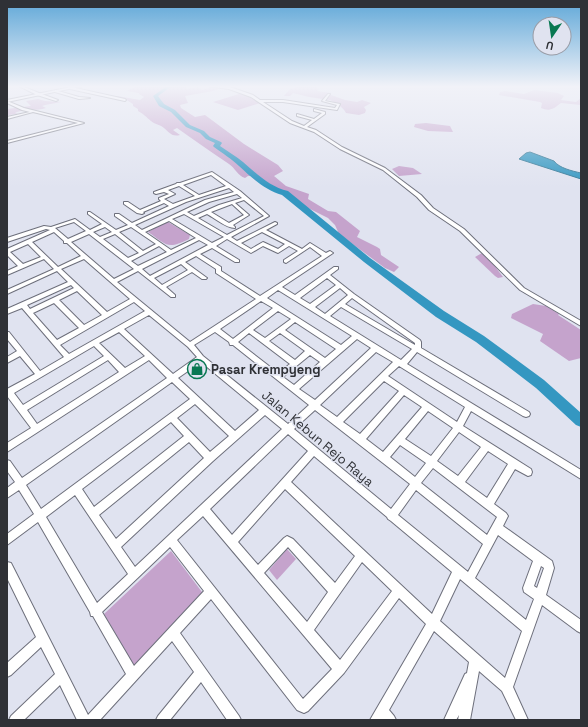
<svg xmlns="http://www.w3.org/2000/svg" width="588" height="727" font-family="'Space Grotesk',sans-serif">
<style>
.green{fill:#c5a3cc}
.water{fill:#3497c1;stroke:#327897}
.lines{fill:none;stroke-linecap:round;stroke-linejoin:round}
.river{fill:#3497c1;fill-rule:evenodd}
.minor-casing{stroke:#6d6f7b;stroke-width:2}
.secondary-casing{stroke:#6d6f7b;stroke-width:2}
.minor{fill:#fff;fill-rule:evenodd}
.secondary{fill:#fff;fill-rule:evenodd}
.labels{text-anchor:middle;stroke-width:3;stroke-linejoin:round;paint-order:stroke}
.poi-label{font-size:13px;font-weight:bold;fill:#2f3136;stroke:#e0e3f0;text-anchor:start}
.street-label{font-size:13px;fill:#2f3136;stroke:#e0e3f0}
</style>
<rect width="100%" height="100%" fill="#e0e3f0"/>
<g class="green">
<path d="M137,86H187L186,89L198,87L202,90L211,87H224L213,91L185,96L188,103L180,105L181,108L195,117L205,115L244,144L278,165L283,171L274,176L286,186L309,194L308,199L328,211L336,212L360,231L357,237L377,247L380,249L381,255L399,267L394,272L385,268L339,234L335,225L328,218L306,207L292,196L265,183L255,180L251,176H248L245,178C238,176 235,168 229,164C211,152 194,140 177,128L173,130L180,135C172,137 170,133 164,128C161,125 154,124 151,121C146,117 144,114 138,111V109L133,106V104L125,99L117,97V96L140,100L144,97L139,94V93L127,91Z"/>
<path d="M301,86H315L319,89L317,91L331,93V95L345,100L357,102L362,100L371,103L364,107L366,110L365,113L359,115L346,113C343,107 336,103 330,100L309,97L293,93L290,96H284L290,89Z"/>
<path d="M534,90L558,93L564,96L561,100L576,102L581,98V105L561,103C554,108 551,112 541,108L542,103L540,102L499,95L500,92L505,91L524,94Z"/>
<path d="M242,93L260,103L238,110L213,102Z"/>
<path d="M38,99L45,101L61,102L45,105L42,106L46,108C36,111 27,109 17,112L15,113L18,114L7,115V109L31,106L26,101Z"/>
<path d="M426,123L450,126L453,132L428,131L414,127L415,124Z"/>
<path d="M399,166L413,168L422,174L399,176L392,169Z"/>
<path d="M168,222L190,235L189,239C167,250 167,245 148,232L164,223Z"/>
<path d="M482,253L494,265L503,277L498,278L495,276L475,257Z"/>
<path d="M533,304L546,306L559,314L558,315L581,330V358L569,361L540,341L543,334L511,318L512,314Z"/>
<path d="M287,549L296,559L277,580L269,570Z"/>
<path d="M171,551L205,596L136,669L104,614Z"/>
</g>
<path class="water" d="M530,152L554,161C559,168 572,171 581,173V179L519,159L526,153Z"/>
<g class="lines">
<path class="river" d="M167,86H172L158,96L164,104L175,110L190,125L204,131L210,137L221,142L222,143L220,146C227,151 236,156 243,162C257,174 270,187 288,191L370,258L444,311L484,336L544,380L581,413V427L576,425L536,388L476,342L436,317L364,262L282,195C265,190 252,178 239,166C232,159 222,153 214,147L213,146L215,143L206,139L200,133L186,127L171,112L159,106L153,96Z"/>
<g class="minor-casing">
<g id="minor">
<path d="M19,86H22L39,93L58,100L56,101L37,95Z"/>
<path d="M208,86L230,87L253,95L260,100H283L335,108L337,105L322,101L328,94H330L325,101L340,104L337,110L283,102H263L292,121L304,126L312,120L297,116V114L314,119L322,113L314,111V109L325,112V114L307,127L316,130L342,147L385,168L421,195L433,208L464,229L524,288L581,321V326L520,290L460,231L429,210L417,197L383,170L340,149L314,132L290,123L251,97L229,89Z"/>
<path d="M71,87L125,99L126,100L125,101L70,89Z"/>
<path d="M55,90L79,97L90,98L79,99L55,92Z"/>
<path d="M7,101L24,108L84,123L7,143V141L78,123L33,112L7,119V117L30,112L22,110L7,103Z"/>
<path d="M212,172L240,191L269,216L231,237L237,241L275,222L277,223V224L266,230L302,249L310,243L326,253L330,251L333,253L282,287L295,295L334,267H338V269L330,275L354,294L420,340L421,342V348L529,412L530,414L529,416L526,417L523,416L417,352L407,364L581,470V479L471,411L463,426L531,469L532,472L531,475L528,476L515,469L494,504L506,513L508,516L503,526L552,561L554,568L546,595L581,620V633L577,631L542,605L513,687L528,720H516L502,691L479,671L470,720H458L459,715L456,720H444L465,674L467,673L469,662L434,631L389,710L394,716L396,720H370L426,624L399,598L344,673L308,711L304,713L297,710L211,599L180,633L239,716L241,720H227L201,682L170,720H156L158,716L194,672L172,641L100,720H77L60,685L24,720H9L11,716L55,674L41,647L11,675L7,677V663L36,637L7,578V562L11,563L88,715L126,674L93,616H91L90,612L38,522L7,545V534L34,514L19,490L7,498V488L15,482L7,471V460L10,461L22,478L167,378L149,360L7,452V443L31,428L7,396V389L35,374L20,356L7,363V357L17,351L7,339V332H9L40,371L64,357L22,308L7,314V309L68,282L57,271L7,294V290L54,269L44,259L7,275V271L18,266L7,255V249L50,230L46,229L7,242V238L44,226L51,227L75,219L90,230L102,224L88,214V212H90L116,230L128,225L115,216V214H119L132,223L169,206L164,203L143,212L144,213L142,214L137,213L124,204V202H128L140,210L161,201L159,199V198L169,194L164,192L156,194L154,193V192L176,184L177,183H180ZM211,175L226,186L199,195L183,185ZM179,186L195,196L173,204L164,199L175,194L168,190ZM229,188L234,192L205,200L142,230L135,225L186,202ZM237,194L242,198L219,205L194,216L187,212L209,202ZM244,200L264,216L227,235L198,218L207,214C215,218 226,228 235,228V227L233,225L249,215L235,203ZM232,204L244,215L229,223L211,212ZM184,214L224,237L212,243L172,219ZM169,221L196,238L171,250L145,232ZM74,222L86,231L68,239L55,228ZM105,227L112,232L100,237L93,232ZM131,227L156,244L143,251L119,232ZM54,232L64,241V243H67L81,256L58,267L32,242ZM262,232L285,244L278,249L263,242L251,249L241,243ZM89,234L134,269L114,279L71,242ZM115,234L139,253L128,258L103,239ZM227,239L251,253L263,246L278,253L289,246L298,251L284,260V262L286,263L310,247L322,256L260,296L221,271V267L200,254L212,248L235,262H239V260L216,246ZM199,240L208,245L150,276L142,269ZM28,244L41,257L23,264L10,252ZM159,246L167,252L138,266L131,261ZM196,256L216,269V273L256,299L190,342L117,282L138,271L171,297H175V295L166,287L192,272L202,279H206L207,278L185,262ZM84,259L130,299L107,312L61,269ZM181,264L188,270L162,285L154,278ZM327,278L336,285L310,304L300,298ZM71,285L74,288L30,309L27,305ZM340,288L348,295L325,314L315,307ZM278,290L352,336L341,345L267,298ZM77,291L102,315L84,325L59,300ZM352,298L415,343V345L345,304ZM261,301L273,308L233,339L220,329ZM134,302L145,311L69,354L60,345ZM54,303L79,328L57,340L33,313ZM341,307L412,349L401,360L330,316ZM278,311L291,319L265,338L253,330ZM149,315L188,347L197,357L173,374L124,329ZM295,322L336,349L325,358L285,330ZM119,332L145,356L125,368L99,343ZM215,332L229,342L230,345H233L309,405L288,424L203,356L194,345ZM249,333L290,364L278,373L238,342ZM280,333L305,351L295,360L269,341ZM357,339L371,348L315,400L299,389ZM94,346L104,356L23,405L14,393ZM376,352L393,362L337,417L320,405ZM310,355L320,362L294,385L283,377ZM108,360L119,372L37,424L27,410ZM201,362L259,410L235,431L178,378ZM399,366L465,407L457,422L388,376ZM384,381L399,391L360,434L343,422ZM172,382L190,399L41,509L26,485ZM404,395L422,407L383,452L366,439ZM195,404L229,436L210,452L177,418ZM315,410L410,484L391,509L294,429ZM428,411L453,428L431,456L405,439ZM265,415L282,429L135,567L121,547L213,461ZM171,422L184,436L94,507L82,489ZM459,432L481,447L458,476L437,461ZM288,434L308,451L232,535L210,509ZM189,442L204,458L116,539L99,515ZM400,445L426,463L415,477L390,457ZM488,451L508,464L487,498L465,482ZM314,456L387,517L388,519L391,521L452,572L432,614L291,482ZM433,468L497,517L487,535L421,483ZM285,489L355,556L335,583L293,539L287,536L284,538L258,565L238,542ZM416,490L483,544L468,572L398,515ZM75,495L128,574L97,603L46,517ZM203,516L332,669L303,699L177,540ZM498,535L533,561L523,588L524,592L534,599L526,620L475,578ZM170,547L204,591L134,666L102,612ZM288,547L328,592L307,622L264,573ZM362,562L392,591L340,660L314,630ZM541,566L544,568L537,588L534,586ZM460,579L522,631L505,678L440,621Z"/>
</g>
</g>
<g class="secondary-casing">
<path id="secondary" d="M76,86H83L7,102V100Z"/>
</g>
<use href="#minor" class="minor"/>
<use href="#secondary" class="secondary"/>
</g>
<linearGradient id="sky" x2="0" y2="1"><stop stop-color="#60a8d8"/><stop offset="0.46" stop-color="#f1f2f8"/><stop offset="1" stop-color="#f1f2f8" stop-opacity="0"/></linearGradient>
<rect width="588" height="188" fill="url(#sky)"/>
<defs>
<g id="shop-ring" transform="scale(1)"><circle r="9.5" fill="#e0e3f0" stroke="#087852" stroke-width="1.5"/><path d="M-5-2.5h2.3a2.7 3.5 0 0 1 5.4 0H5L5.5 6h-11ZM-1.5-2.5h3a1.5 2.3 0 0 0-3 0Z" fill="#087852"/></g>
</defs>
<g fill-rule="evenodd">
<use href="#shop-ring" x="197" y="369"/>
</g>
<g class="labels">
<g class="poi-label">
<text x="211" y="374">Pasar Krempyeng</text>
</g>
<g class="street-label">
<text transform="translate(318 438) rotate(40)" y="5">Jalan Kebun Rejo Raya</text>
</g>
</g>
<rect width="588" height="727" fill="none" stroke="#2f3136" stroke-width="16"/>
<g transform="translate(552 36) rotate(193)"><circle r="19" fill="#e0e3f0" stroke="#999ca6"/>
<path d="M0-3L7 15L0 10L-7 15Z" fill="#087852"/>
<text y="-6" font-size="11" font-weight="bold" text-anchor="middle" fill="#2f3136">U</text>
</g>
</svg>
